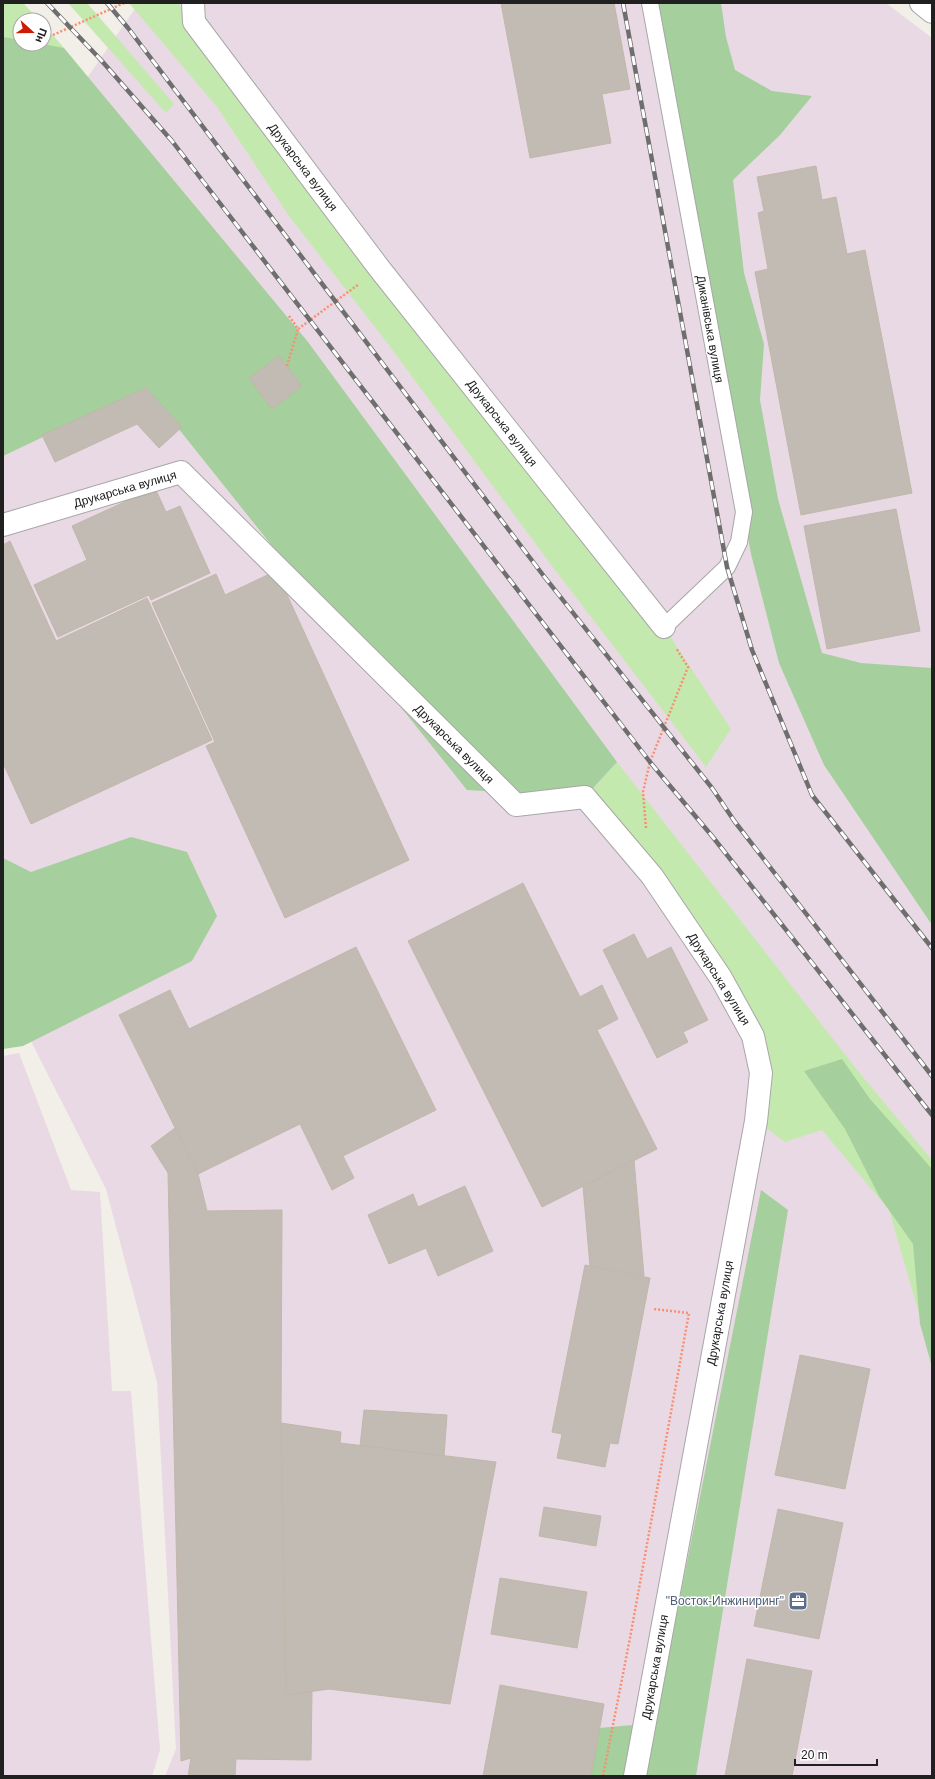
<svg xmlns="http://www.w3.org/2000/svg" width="935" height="1779" font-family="Arial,sans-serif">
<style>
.industrial{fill:#e9d9e4}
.grass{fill:#c4e9ae}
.forest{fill:#a5cf9c}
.building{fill:#c1bbb3;stroke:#c2b7a9}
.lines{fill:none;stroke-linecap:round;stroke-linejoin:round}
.service-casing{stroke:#a7a7a7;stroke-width:18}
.minor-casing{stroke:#a7a7a7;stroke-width:24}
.path{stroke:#f88f71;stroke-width:2.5;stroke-dasharray:2 2;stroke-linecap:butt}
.service{stroke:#fff;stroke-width:16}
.minor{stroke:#fff;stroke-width:22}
.rail-casing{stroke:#6e6e6e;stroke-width:4.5}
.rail{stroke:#fff;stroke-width:3;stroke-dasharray:9;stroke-linecap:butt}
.labels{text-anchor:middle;stroke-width:3;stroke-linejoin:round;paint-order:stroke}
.street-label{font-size:12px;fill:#202020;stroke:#fff}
.service-label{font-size:12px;fill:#4e5e75;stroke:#fff;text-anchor:end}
</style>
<rect width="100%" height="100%" fill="#f1efe7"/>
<g class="industrial">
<path d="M139,3H886L932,38V1776H165L176,1749L157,1382L106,1189L3,986V199Z"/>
<path d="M19,1053L71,1190L100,1192L112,1391H131L160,1750L152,1776H3V1056Z"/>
</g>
<g class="grass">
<path d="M3,3H23L39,20H20V44H44V25L64,48L3,150Z"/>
<path d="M68,3H87L174,104L166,113Z"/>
<path d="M129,3H178L190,23L664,627L731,729L706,767L552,566L388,344L289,216L217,107Z"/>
<path d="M617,762L858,1071L932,1160V1358L889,1210L822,1130L785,1142L756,1121L753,1036L585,798Z"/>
</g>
<g class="forest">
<path d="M650,3H721L726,37L735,70L772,91L812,96L780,135L733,180L744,273L764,344L760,400L778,499L822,653L861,663L932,668V925L824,765L779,663L751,554Z"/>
<path d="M3,37L20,40V44H42L64,48L308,342L617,762L585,797L467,790L146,388L3,456Z"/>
<path d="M131,837L187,852L217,916L192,961L23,1046L3,1049V858L31,872Z"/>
<path d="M842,1059L870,1099L932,1169V1367L920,1324L913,1244L879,1196L845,1129L804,1071Z"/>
<path d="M761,1190L788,1210L696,1776H591L599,1728L655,1723Z"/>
</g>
<g class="building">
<path d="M501,3H614L630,89L602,94L611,143L530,158Z"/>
<path d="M816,166L822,200L836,197L847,254L865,250L912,493L801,515L755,272L768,269L758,213L764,211L757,177Z"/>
<path d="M279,356L302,386L272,409L249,378Z"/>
<path d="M146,388L182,427L159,448L137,424L55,462L42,435Z"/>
<path d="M155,488L166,512L180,506L210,573L151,600L149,595L58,637L34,585L87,560L72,526Z"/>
<path d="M896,509L920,631L827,649L804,526Z"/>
<path d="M10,541L56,641L147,598L212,740L31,824L3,763V545Z"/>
<path d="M276,571L409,860L285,918L206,746L215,742L152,603L216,574L225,595Z"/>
<path d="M523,883L580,997L602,985L618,1019L597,1030L657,1149L542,1207L408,941Z"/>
<path d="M634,934L647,959L671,947L708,1020L683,1032L688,1042L657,1058L603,950Z"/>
<path d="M356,947L436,1110L343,1156L354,1178L332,1190L300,1124L198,1174L119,1015L170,990L189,1029Z"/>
<path d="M175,1128L198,1174L207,1211L282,1210L281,1423L286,1695L312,1691L311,1760L236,1759L235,1776H188L191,1758L181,1761L168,1173L151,1146Z"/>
<path d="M634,1160L644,1276L590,1266L583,1186Z"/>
<path d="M465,1186L493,1251L438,1276L426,1248L389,1264L368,1215L413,1194L418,1207Z"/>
<path d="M585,1265L650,1278L618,1444L610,1443L605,1467L557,1458L562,1434L552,1432Z"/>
<path d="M800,1355L870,1369L845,1489L775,1475Z"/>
<path d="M364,1410L447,1415L444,1456L360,1446Z"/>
<path d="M281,1423L341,1432L340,1443L496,1462L450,1704L329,1689L286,1695Z"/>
<path d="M544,1507L601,1516L596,1546L539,1536Z"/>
<path d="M778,1509L843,1523L819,1639L754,1626Z"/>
<path d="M500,1578L587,1592L577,1648L491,1634Z"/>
<path d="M747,1659L812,1671L792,1776H725Z"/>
<path d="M500,1685L604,1704L591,1776H483Z"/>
</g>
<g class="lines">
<g class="service-casing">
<path id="service" d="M650,3L744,512L739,542L727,567L664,627"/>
</g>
<g class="minor-casing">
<g id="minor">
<path d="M193,3L194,22L379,268L664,627"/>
<path d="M921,3L932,12"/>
<path d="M3,525L181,472L516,805L585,797L652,876L721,978L753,1036L761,1073L756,1121L635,1776"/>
</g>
</g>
<g class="path">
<path d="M53,35L124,3"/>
<path d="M289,316L298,329L359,284"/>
<path d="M287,366L298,329"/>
<path d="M646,828L643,792L650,762L688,667L676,648"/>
<path d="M603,1776L630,1638L689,1313L653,1309"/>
</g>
<use href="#service" class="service"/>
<use href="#minor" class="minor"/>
<g class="rail-casing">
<g id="rail">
<path d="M47,3L101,60L172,141L650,762L712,836L932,1115"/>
<path d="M107,3L128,28L543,575L712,788L735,822L932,1076"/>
<path d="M623,3L727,567L752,650L812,795L932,948"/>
</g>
</g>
<use href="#rail" class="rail"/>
</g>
<defs>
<g id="office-square" transform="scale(1)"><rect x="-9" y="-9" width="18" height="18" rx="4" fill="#5c6f8a" stroke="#fff"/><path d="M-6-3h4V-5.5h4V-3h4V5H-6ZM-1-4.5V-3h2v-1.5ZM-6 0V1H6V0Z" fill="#fff"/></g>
</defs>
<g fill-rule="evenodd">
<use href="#office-square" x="798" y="1601"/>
</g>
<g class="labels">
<g class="street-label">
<text transform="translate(303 167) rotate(53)" y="4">Друкарська вулиця</text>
<text transform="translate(710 329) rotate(80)" y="4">Диканівська вулиця</text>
<text transform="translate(502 423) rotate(52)" y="4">Друкарська вулиця</text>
<text transform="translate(125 489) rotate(-16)" y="4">Друкарська вулиця</text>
<text transform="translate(454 744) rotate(45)" y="4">Друкарська вулиця</text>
<text transform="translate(719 979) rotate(58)" y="4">Друкарська вулиця</text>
<text transform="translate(720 1313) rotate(-80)" y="4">Друкарська вулиця</text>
<text transform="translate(655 1667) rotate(-80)" y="4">Друкарська вулиця</text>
</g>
<g class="service-label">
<text x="784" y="1605">"Восток-Инжиниринг"</text>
</g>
</g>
<rect width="935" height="1779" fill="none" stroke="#202020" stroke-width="8"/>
<g transform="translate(32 32) rotate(111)"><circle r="19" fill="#ffffff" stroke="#a6a6a6"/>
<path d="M0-3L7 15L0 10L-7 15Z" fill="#cd1c03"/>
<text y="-6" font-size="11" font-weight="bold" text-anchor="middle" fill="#202020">Пн</text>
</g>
<path d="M795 1759v6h82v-6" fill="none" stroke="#202020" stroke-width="2"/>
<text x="801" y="1759" font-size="12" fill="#202020" stroke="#ffffff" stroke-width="3" paint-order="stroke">20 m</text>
</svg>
